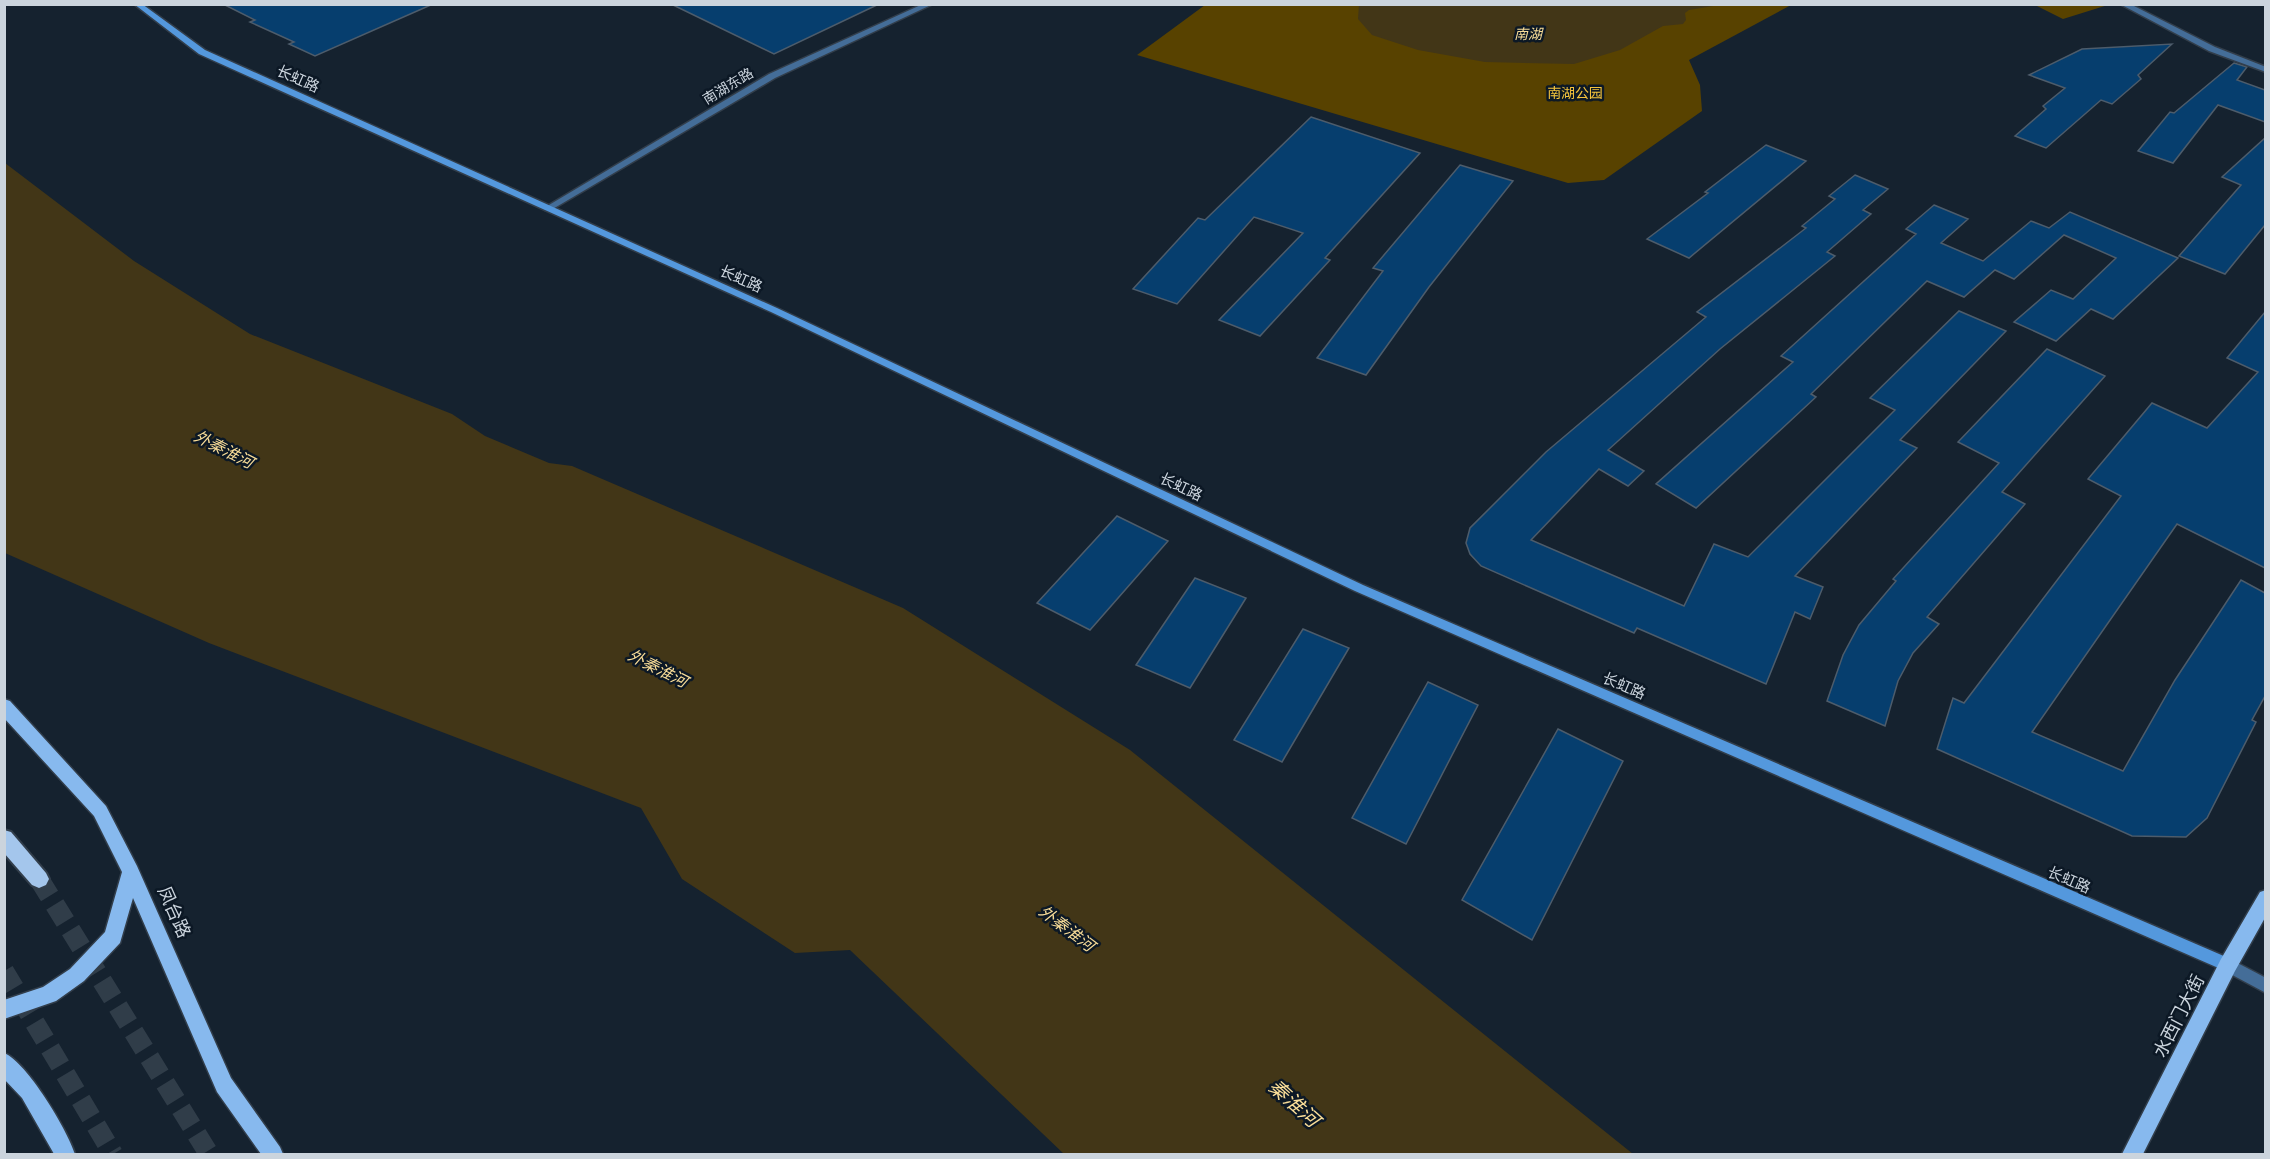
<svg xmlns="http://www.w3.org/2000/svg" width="2270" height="1159" font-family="Overpass,'Noto Sans SC',sans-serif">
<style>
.green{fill:#584200}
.water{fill:#423617}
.building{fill:#063e6e;stroke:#4d5c6b;stroke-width:1.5}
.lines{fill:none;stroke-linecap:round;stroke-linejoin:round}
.trunk-tunnel{stroke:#303d49;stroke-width:20;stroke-dasharray:20 10;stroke-linecap:butt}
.tertiary-casing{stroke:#323e4b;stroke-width:3}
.secondary-casing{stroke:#323e4b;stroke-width:3}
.primary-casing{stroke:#323e4b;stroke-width:3}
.trunk-casing{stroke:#323e4b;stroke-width:4}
.tertiary{fill:#446d98;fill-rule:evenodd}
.secondary{fill:#5498dd;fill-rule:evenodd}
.primary{fill:#87b9ee;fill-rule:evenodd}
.trunk{fill:#a4c6ec;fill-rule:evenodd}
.labels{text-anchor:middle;stroke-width:5;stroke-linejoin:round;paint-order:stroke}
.far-water-label{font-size:14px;font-style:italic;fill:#f9dd98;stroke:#0c1825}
.far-street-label{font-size:14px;fill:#cbd4dd;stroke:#0c1825}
.far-park-label{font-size:14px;fill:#f4c33c;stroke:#0c1825}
.street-label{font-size:15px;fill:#cbd4dd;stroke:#0c1825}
.water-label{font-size:16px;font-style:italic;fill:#f9dd98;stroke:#0c1825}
.near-street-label{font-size:18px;fill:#cbd4dd;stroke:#0c1825}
.near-water-label{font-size:20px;font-style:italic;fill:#f9dd98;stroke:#0c1825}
</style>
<rect width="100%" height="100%" fill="#15222f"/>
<g class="green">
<path d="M2111,4L2063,19L2035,5V4Z"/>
<path d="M1205,5H1791L1689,60L1700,85L1702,111L1604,180L1568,183L1137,55Z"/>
</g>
<g class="water">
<path d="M1359,4H1719V5L1689,10L1685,13L1686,20L1683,24L1663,26L1620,50L1574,64L1485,62L1418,50L1372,35L1358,19Z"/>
<path d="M5,163L134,261L250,334L452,414L485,436L549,463L572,466L903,608L1130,750L1633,1154H1064L850,950L795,953L682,879L641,808L209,643L5,553Z"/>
</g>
<g class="building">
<path d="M223,4H433L315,56L289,44L294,42L250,22L255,20Z"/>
<path d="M671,4H879L774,54Z"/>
<path d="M2172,44L2138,75L2141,79L2112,104L2101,100L2046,148L2015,136L2046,109L2043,106L2065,88L2029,75L2082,49Z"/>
<path d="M2234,63L2247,67L2237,80L2265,90V122L2218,105L2173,163L2138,151L2170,112L2174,113Z"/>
<path d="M1311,117L1420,153L1325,258L1330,260L1260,336L1219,320L1303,233L1254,217L1177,304L1133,289L1198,218L1205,220Z"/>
<path d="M2265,138V225L2225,274L2179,256L2241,185L2222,177Z"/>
<path d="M1766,145L1806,161L1689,258L1647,239L1708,193L1705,192Z"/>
<path d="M1460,165L1513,181L1429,287L1366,375L1317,358L1383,271L1373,268Z"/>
<path d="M1855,175L1888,189L1863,210L1871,214L1827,252L1835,256L1720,349L1608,450L1644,471L1628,486L1599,469L1531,540L1684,606L1714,544L1748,557L1895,410L1870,398L1959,311L2006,331L1900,440L1917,448L1795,576L1823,587L1810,619L1795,612L1766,684L1637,628L1634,633L1481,566L1470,554L1466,543L1470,528L1546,452L1706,317L1697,312L1806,228L1802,226L1835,199L1829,196Z"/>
<path d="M1934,205L1968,219L1941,243L1983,261L2031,221L2049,228L2070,212L2178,258L2113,319L2091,309L2056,341L2014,322L2051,290L2073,299L2116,258L2064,235L2014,279L1995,270L1964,297L1927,281L1811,394L1816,397L1696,508L1656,484L1793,362L1781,356L1916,234L1906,229Z"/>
<path d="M2265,312V568L2177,524L2032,732L2123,771L2175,680L2241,580L2265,593V696L2252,720L2256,722L2207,818L2186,837L2132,836L1937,749L1953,698L1964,703L2121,496L2088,479L2152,403L2207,428L2258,372L2227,358Z"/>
<path d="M2047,349L2105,376L2002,492L2025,504L1927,617L1939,624L1913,653L1898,681L1885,726L1827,701L1843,655L1859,625L1896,581L1893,579L1999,463L1958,442Z"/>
<path d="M1117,516L1168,541L1090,630L1037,603Z"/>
<path d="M1195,578L1246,598L1190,688L1136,665Z"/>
<path d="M1303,629L1349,648L1282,762L1234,740Z"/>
<path d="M1428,682L1478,705L1406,844L1352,818Z"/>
<path d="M1558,729L1623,761L1532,940L1462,900Z"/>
</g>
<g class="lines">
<g class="trunk-tunnel">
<path d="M39,879L209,1154"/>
<path d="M4,971L113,1154"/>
</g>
<g class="tertiary-casing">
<g id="tertiary">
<path d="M923,4H933L775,78L551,210H545L544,208L769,74Z"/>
<path d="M2120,4H2130L2215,47L2266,67V72L2209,51Z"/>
<path d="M2228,958L2266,978V993L2223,970L2220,965L2223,960Z"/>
</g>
</g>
<g class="secondary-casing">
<path id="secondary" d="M134,4H142L205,50L777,308L1363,585L2233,960L2236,965L2233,970L2228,972L2223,970L1355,591L771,312L199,54Z"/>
</g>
<g class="primary-casing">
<g id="primary">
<path d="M4,699L10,701L106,806L137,866L231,1078L280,1147L283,1154H261L217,1092L133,898L120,943L84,981L56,1001L4,1019V1000L43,987L70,969L105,932L122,872L94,816L4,718Z"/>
<path d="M2266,890V916L2235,971L2143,1154H2122L2221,959L2260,892Z"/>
<path d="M4,1053C27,1062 68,1131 75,1154H54L22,1098L4,1079Z"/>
</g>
</g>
<g class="trunk-casing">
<path id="trunk" d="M4,830L11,832L46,873L49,879L46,885L39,888L32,885L4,853Z"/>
</g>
<use href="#tertiary" class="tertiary"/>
<use href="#secondary" class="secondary"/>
<use href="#primary" class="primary"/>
<use href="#trunk" class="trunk"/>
</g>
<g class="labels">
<g class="far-water-label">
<text x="1528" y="39">南湖</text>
</g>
<g class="far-street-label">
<text transform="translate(728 86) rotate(-31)" y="5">南湖东路</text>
</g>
<g class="far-park-label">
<text x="1575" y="98">南湖公园</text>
</g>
<g class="street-label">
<text transform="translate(298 79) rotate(24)" y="5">长虹路</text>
<text transform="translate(741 279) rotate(24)" y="5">长虹路</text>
<text transform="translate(1181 487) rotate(25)" y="5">长虹路</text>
<text transform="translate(1624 686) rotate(23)" y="5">长虹路</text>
<text transform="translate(2069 880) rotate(23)" y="5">长虹路</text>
</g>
<g class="water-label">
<text transform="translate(224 449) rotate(27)" y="6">外秦淮河</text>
<text transform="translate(658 668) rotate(27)" y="6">外秦淮河</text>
<text transform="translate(1067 928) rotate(37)" y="6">外秦淮河</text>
</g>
<g class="near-street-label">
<text transform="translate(174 912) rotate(66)" y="6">凤台路</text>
<text transform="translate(2179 1016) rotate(-63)" y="6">水西门大街</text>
</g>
<g class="near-water-label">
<text transform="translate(1294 1103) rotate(42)" y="7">秦淮河</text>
</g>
</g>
<rect width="2270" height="1159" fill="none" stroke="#cbd4dd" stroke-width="12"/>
</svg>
